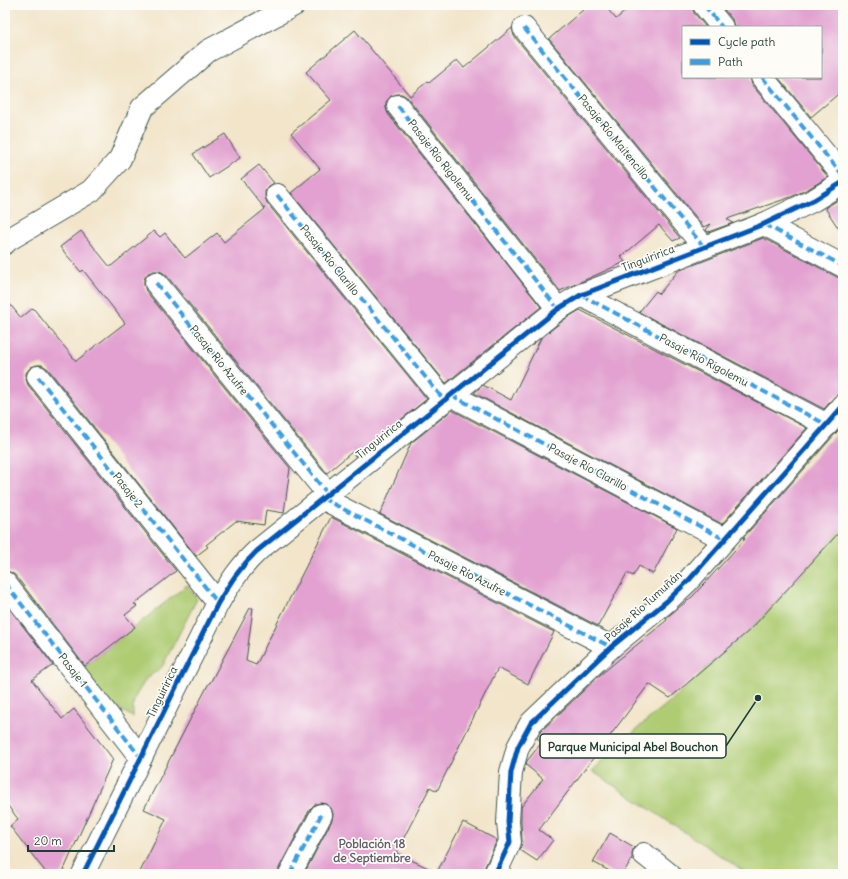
<svg xmlns="http://www.w3.org/2000/svg" width="848" height="879" font-family="Delius,sans-serif">
<style>
.green{fill:#afcc73;stroke:#678454}
.building{fill:#e2a1d0}
.lines{fill:none;stroke-linecap:round;stroke-linejoin:round}
.minor-casing{stroke:#3f564a;stroke-width:24}
.minor{stroke:#fff;stroke-width:22}
.quiet{stroke:#3c9ee2;stroke-width:4;stroke-dasharray:8 4;stroke-linecap:butt}
.cycleway-casing{stroke:#fdfcf7;stroke-width:8}
.cycleway{stroke:#0057b8;stroke-width:5}
.labels{text-anchor:middle;stroke-width:3.5;stroke-linejoin:round;paint-order:stroke}
.street-label{font-size:11px;fill:#1f3d34;stroke:#fdfcf7}
.neighbourhood-label{font-size:12px;font-weight:bold;fill:#63606b;stroke:#fdfcf7}
.leader{fill:none;stroke:#1f3d34;stroke-width:1.5}
.callout-dot{fill:#1f3d34;stroke:#fdfcf7;stroke-width:1.5}
.callout{fill:#fdfcf7;stroke:#1f3d34;stroke-width:1.5}
.callout-label{font-size:12px;text-anchor:middle;font-weight:bold;fill:#1f3d34}
</style>
<rect width="100%" height="100%" fill="#fdfcf7"/>
<filter id="ink" filterUnits="userSpaceOnUse"><feTurbulence type="fractalNoise" baseFrequency=".025" numOctaves="2"/><feDisplacementMap in="SourceGraphic" scale="8" xChannelSelector="R" yChannelSelector="G"/><feConvolveMatrix kernelMatrix="1 2 1 2 8 2 1 2 1" color-interpolation-filters="sRGB"/></filter>
<filter id="wash" filterUnits="userSpaceOnUse"><feTurbulence type="fractalNoise" baseFrequency=".012" numOctaves="4" result="noise"/><feDisplacementMap in="SourceGraphic" scale="16" xChannelSelector="R" yChannelSelector="G"/><feGaussianBlur stdDeviation="0.9" result="paint"/><feColorMatrix in="noise" values="0 0 0 0 0 0 0 0 0 0 0 0 0 0 0 0 0 1.4 0 .05"/><feComposite in="paint" operator="in"/></filter>
<g filter="url(#wash)">
<rect width="100%" height="100%" fill="#f2e5ca"/>
<g class="green">
<path d="M843,528V874H748L592,771L638,728L686,688L707,667L757,623Z"/>
<path d="M187,585L197,599L162,667L146,679L135,697L133,705V717C107,704 99,691 82,669Z"/>
</g>
<g id="blocks">
<g class="building">
<path d="M593,5H604L616,19L633,5H692L694,13L706,27H683V77H750L752,85L828,177L808,189L791,197L727,219L733,223L708,232L706,230L711,224L704,227L549,39L584,9Z"/>
<path d="M720,5H843V90L811,117L778,77H821V27H734L732,19Z"/>
<path d="M512,28L514,36L680,238L673,241L659,225L621,257L625,262L560,291L408,98L402,94H397L391,96L386,102V108L388,114L541,307L446,383L291,193L320,169L291,133L331,100L306,72L355,30L410,96L428,81L429,83L457,60L464,68Z"/>
<path d="M225,134L240,158L209,178L193,154Z"/>
<path d="M259,165L274,183L269,186L265,191V197L267,203L427,399L355,456L352,452L327,473L166,275L160,271H154L148,273L144,279V285L146,291L290,468L284,513L266,510L264,525L236,521L206,545L208,547L196,556L48,369L42,365H37L31,367L26,373V379L28,385L176,571L134,604L137,606L125,615L135,627L85,666L15,575L10,572L5,571V298L21,318L33,308L76,361L125,323L83,270L81,272L60,247L81,231L110,267L154,231L160,237L165,233L185,258L217,233L224,242L265,209L241,179Z"/>
<path d="M843,197V235L825,208Z"/>
<path d="M763,238L837,277L843,278V394H839L834,397L824,409L639,312L656,291L659,294L678,271Z"/>
<path d="M580,310L807,428L722,524L474,393L483,385L511,400L541,338L565,319Z"/>
<path d="M452,410L677,528L653,574L639,566L633,576L627,573L598,626L380,514L411,443Z"/>
<path d="M843,425V528L751,629L670,698L649,684L539,830L553,840L537,861L520,850L522,841L521,822V807L543,779L526,765L527,761L542,742L537,738L541,731L600,675L667,620L666,618L693,596L745,539L743,538Z"/>
<path d="M331,517L554,632L528,684L498,668L437,791L430,787L396,853L437,872L463,822L497,840L484,869L483,874H304L332,820L333,814L331,808L326,804L321,803L315,804L310,809L279,868L278,874H139L166,819L144,809L209,683H210L250,608H253L246,661L256,665Z"/>
<path d="M5,603L53,665L32,680L62,719L74,709L113,759L62,874H47L10,826L18,819L5,802Z"/>
<path d="M610,833L634,847L632,853V858L623,874H615L593,862Z"/>
</g>
</g>
</g>
<g filter="url(#ink)">
<use href="#blocks" fill-opacity="0" stroke="#3f564a" stroke-width="1"/>
<g class="lines">
<g class="minor-casing">
<g id="minor">
<path d="M704,5L722,27"/>
<path d="M524,28L704,247"/>
<path d="M762,77L843,176"/>
<path d="M398,106L558,309"/>
<path d="M277,195L444,400"/>
<path d="M764,224L843,266"/>
<path d="M5,243L8,240L91,191L120,159L142,108L208,51L294,5"/>
<path d="M156,283L327,493"/>
<path d="M581,295L827,425"/>
<path d="M38,377L218,603"/>
<path d="M451,395L724,539"/>
<path d="M322,498L611,647"/>
<path d="M5,583L141,758"/>
<path d="M644,854L669,874"/>
<path d="M83,874L218,603C230,583 240,567 257,551L558,309L581,295L764,224L814,200L843,182"/>
<path d="M290,874L321,815"/>
<path d="M495,874L510,842L508,822L511,772L518,747L531,723L611,647L667,601L689,580L843,406"/>
</g>
</g>
<use href="#minor" class="minor"/>
<g class="quiet">
<path d="M704,5L722,27"/>
<path d="M524,28L704,247"/>
<path d="M762,77L843,176"/>
<path d="M398,106L558,309"/>
<path d="M277,195L444,400"/>
<path d="M764,224L843,266"/>
<path d="M156,283L327,493"/>
<path d="M581,295L827,425"/>
<path d="M38,377L218,603"/>
<path d="M451,395L724,539"/>
<path d="M322,498L611,647"/>
<path d="M5,583L141,758"/>
<path d="M290,874L321,815"/>
</g>
<g class="cycleway-casing">
<g id="cycleway">
<path d="M83,874L218,603C230,583 240,567 257,551L558,309L581,295L764,224L814,200L843,182"/>
<path d="M495,874L510,842L508,822L511,772L518,747L531,723L611,647L667,601L689,580L843,406"/>
</g>
</g>
<use href="#cycleway" class="cycleway"/>
</g>
</g>
<g class="labels">
<g class="street-label">
<text transform="translate(614 137) rotate(51)" y="4">Pasaje Río Maitencillo</text>
<text transform="translate(441 160) rotate(52)" y="4">Pasaje Río Rigolemu</text>
<text transform="translate(648 258) rotate(-21)" y="4">Tinguiririca</text>
<text transform="translate(330 260) rotate(51)" y="4">Pasaje Río Clarillo</text>
<text transform="translate(219 360) rotate(51)" y="4">Pasaje Río Azufre</text>
<text transform="translate(704 360) rotate(28)" y="4">Pasaje Río Rigolemu</text>
<text transform="translate(379 439) rotate(-39)" y="4">Tinguiririca</text>
<text transform="translate(588 467) rotate(28)" y="4">Pasaje Río Clarillo</text>
<text transform="translate(128 490) rotate(52)" y="4">Pasaje 2</text>
<text transform="translate(467 573) rotate(27)" y="4">Pasaje Río Azufre</text>
<text transform="translate(643 606) rotate(-42)" y="4">Pasaje Río Tumuñán</text>
<text transform="translate(73 670) rotate(52)" y="4">Pasaje 1</text>
<text transform="translate(162 692) rotate(-64)" y="4">Tinguiririca</text>
</g>
<g class="neighbourhood-label">
<text x="372" y="848">Población 18<tspan x="372" dy="14">de Septiembre</tspan></text>
</g>
</g>
<path class="leader" d="M758 698L726 746"/>
<circle class="callout-dot" cx="758" cy="698" r="4"/>
<rect class="callout" x="540" y="734" width="186" height="24" rx="4"/>
<g class="callout-label">
<text x="633" y="751">Parque Municipal Abel Bouchon</text>
</g>
<rect width="848" height="879" fill="none" stroke="#fdfcf7" stroke-width="20"/>
<rect x="682" y="26" width="140" height="52" fill="#fdfcf7" stroke="#a4b0a9"/>
<rect x="690" y="39" width="20" height="6" fill="#0057b8" stroke="#a4b0a9"/>
<text x="718" y="46" font-size="12" fill="#1f3d34">Cycle path</text>
<rect x="690" y="59" width="20" height="6" fill="#3c9ee2" stroke="#a4b0a9"/>
<text x="718" y="66" font-size="12" fill="#1f3d34">Path</text>
<path d="M28 845v6h86v-6" fill="none" stroke="#1f3d34" stroke-width="2"/>
<text x="34" y="845" font-size="12" fill="#1f3d34" stroke="#fdfcf7" stroke-width="3" paint-order="stroke">20 m</text>
</svg>
